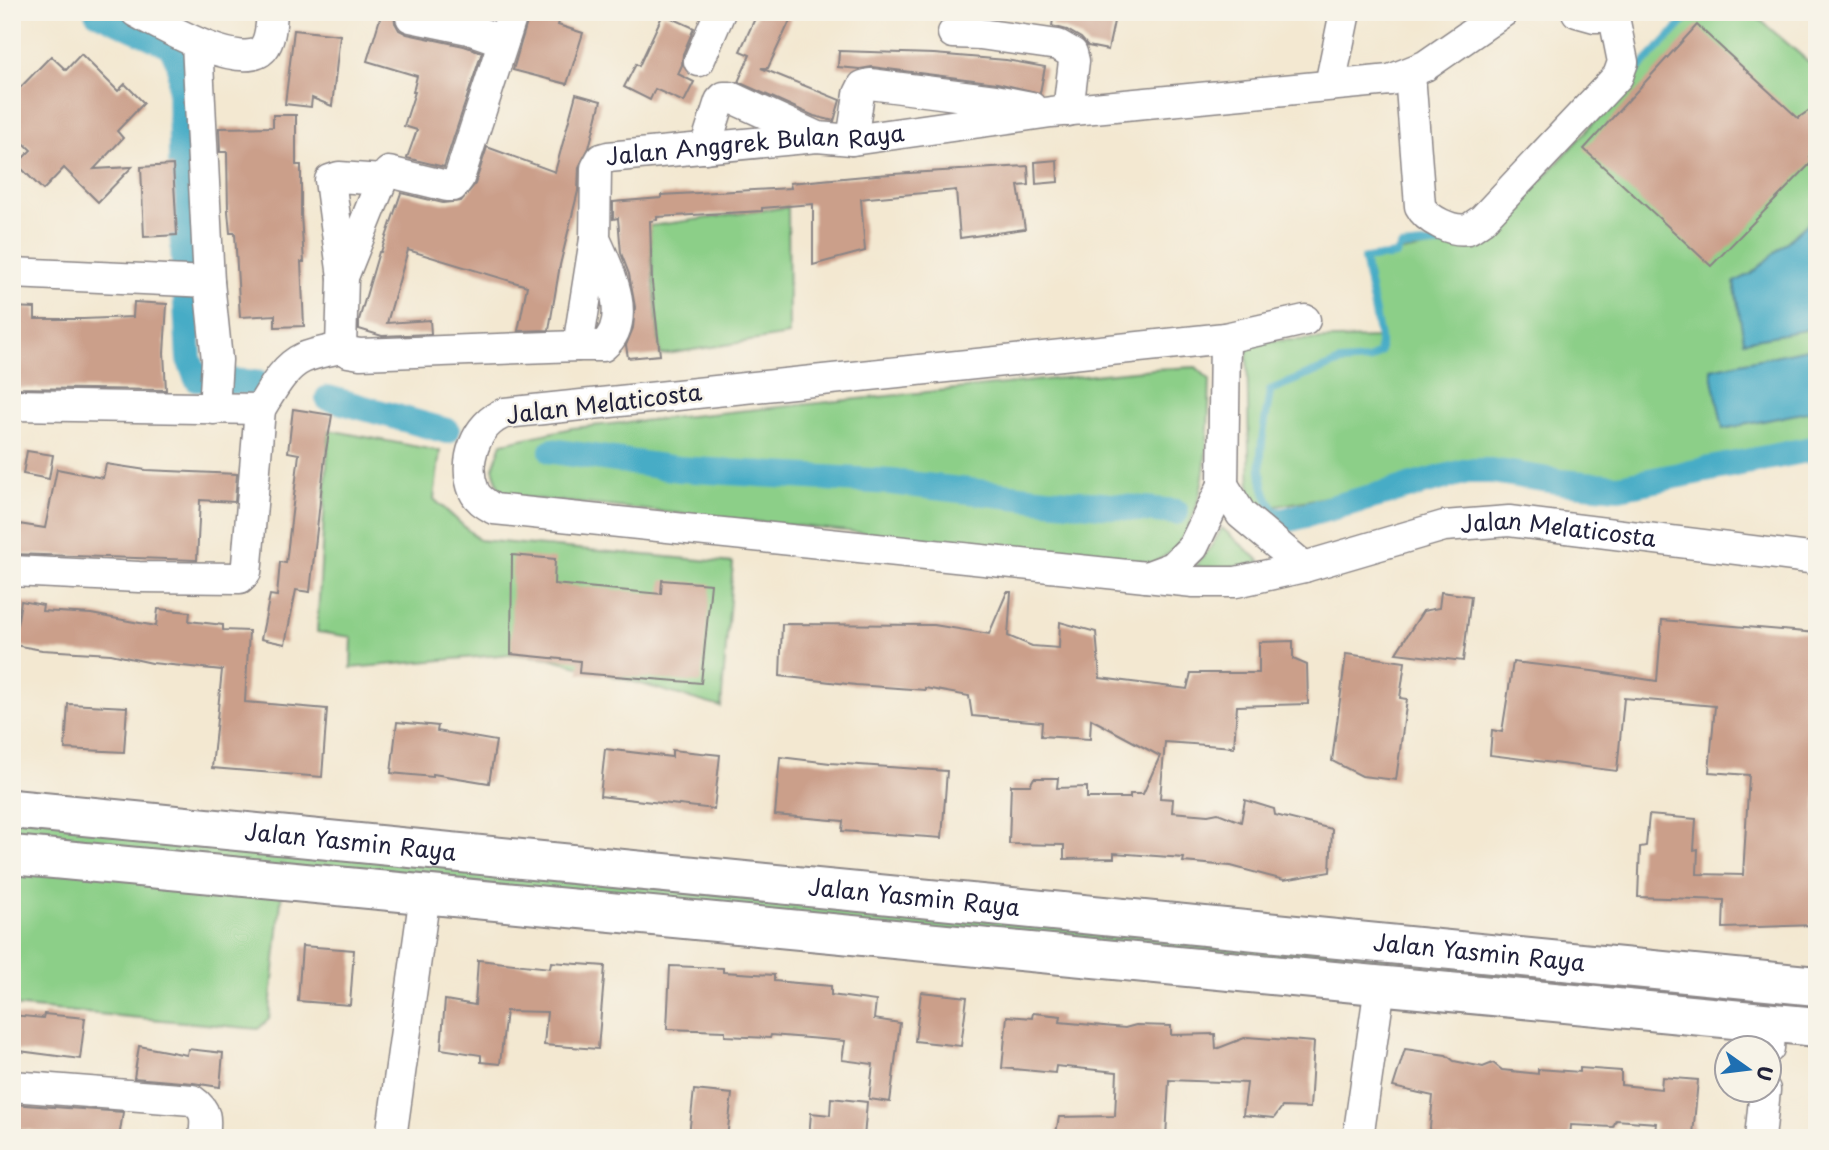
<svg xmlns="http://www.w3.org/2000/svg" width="1829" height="1150" font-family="'Playpen Sans',sans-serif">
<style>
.green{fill:#8ccf88;stroke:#577862;stroke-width:2}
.water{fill:#47acc6;stroke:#346780;stroke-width:2}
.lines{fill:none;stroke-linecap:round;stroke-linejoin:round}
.stream{stroke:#47acc6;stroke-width:8}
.canal{stroke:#47acc6;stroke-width:26}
.building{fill:#cb9f8a}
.minor-casing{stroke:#8a8586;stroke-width:33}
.tertiary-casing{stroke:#8a8586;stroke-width:42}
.minor{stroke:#fff;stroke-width:30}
.tertiary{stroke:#fff;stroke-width:38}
.labels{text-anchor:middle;stroke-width:5;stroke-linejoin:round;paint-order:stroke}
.street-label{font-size:23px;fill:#22223b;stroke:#f7f3e8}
</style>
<rect width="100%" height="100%" fill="#f7f3e8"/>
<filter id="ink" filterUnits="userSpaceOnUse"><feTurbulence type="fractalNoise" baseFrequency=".0143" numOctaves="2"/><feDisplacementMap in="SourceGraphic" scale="14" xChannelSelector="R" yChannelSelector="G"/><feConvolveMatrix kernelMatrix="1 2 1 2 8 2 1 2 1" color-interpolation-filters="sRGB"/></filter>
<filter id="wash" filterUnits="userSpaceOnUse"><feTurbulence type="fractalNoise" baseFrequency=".00686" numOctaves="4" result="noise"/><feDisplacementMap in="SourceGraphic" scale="28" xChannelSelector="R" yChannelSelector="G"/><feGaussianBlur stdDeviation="1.57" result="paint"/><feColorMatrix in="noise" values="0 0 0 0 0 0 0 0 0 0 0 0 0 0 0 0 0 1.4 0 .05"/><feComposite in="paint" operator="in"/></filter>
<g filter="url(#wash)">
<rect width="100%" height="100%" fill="#f3e8d1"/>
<g class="green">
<path d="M1694,12H1751L1817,69V450L1619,487L1467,471L1250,511L1247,341L1379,338L1364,259L1491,236Z"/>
<path d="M788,207L789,335L660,355L649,226Z"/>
<path d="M1196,367L1210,380C1208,429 1209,509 1175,548C1170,554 1160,559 1153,563L501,495L493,468L502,443L572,428L1153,369Z"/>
<path d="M329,430L440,451L434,499L479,540L733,563L721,707L550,658L511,654L351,668L352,637L317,632Z"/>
<path d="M1222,528L1261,562C1238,567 1218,570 1195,566L1211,547Z"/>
<path d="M12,810L1817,986V1027L283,882L269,1019L258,1029L12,1006Z"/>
</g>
<g class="water">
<path d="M1817,215V328L1744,341L1734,282L1751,274Z"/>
<path d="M1817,347V410L1723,429L1711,369Z"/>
</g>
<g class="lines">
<g class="stream">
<path d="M1629,79L1693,12"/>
<path d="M1283,521C1247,484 1264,436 1270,390L1340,362L1369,360L1380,352V338L1364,259L1396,255L1401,247L1479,240L1491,236L1525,195"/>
</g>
<g class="canal">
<path d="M97,12L171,46L180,65L182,228L189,359L197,379L258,383"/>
<path d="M328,398L447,431"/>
<path d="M552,451L679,469L891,482L1047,500L1176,512"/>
<path d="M1274,520L1283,521L1467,471H1492L1562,482L1619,487L1817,448"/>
</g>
</g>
<g id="blocks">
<g class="building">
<path d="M382,12H394L395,23L399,30L407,34L464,46L482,52L444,167L407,158L417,130L404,126L415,92H413L417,76L367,61Z"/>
<path d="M530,12H562L558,25L583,33L567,84L513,70Z"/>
<path d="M758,12H794L768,68H761L840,100L834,121L814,116L738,82L750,55L740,51Z"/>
<path d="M1054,12H1116L1108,50L1088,46L1081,38L1067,30L1052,26Z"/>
<path d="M663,14L694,28L683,54L682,65L678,74L694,82L684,102L655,89L650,100L624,87L636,64L639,66Z"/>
<path d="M1697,25L1798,118L1817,105V148L1810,156L1813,161L1711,266L1584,149Z"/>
<path d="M294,30L340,35L332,106L312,98L311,107L285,104Z"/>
<path d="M839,51L934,54L1006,60L1045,67L1040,93L997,83L872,67L860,69L838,67Z"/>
<path d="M81,54L118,91L125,84L144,103L117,131L123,138L94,169L132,167L98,202L64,168L43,190L17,164L31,150L12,132V96L51,56L66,70Z"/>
<path d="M576,94L601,101L589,148L579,167L578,191L560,265L549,330L518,331L527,286L408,250L387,323L430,320L431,334L382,336L359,329V320L379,252H381L401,193L443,203L461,201L475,184L487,147L555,172Z"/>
<path d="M273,115H296V165H301V215L304,262H301L304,326L275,327V315L240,317L235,233H230L228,211L227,152H220L219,128L273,127Z"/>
<path d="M1057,160L1058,182L1036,184L1035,162Z"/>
<path d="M173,165L177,235L144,237L141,167Z"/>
<path d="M1028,166L1029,185L1018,186L1025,229L960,238L956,190L868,198L861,199L865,251L813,265V204L762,208V211L657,217V220L650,221L652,283L660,355L628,358L626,345L633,328L635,307L629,274L621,253L618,218L613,219V202L661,198V195L791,188L790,183L876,175Z"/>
<path d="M134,302L167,304L164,353L166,390L12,388V307L35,308V319H83L133,317Z"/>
<path d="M293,409L332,415L325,457L310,592L296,590L285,644L261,639L270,595L277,596L280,562L286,563L299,454L288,452Z"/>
<path d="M27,451L53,455L49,479L23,474Z"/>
<path d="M106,464L146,470L237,474L235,502L200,500L197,560L12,554V523L45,528L57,469L103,478Z"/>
<path d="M512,555L555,559L554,584L661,594L662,580L711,584L701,683L579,673L580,661L511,654Z"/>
<path d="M1007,592H1011L1008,636L1032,646L1059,648L1060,622L1096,632L1100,678L1187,689L1191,673H1259V642L1293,641V659L1307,665L1308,704L1237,706L1234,747L1165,742L1160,798L1173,799L1172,812L1208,815L1218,813L1241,822L1245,800L1274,809L1275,815L1332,829L1330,872L1284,880L1231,866L1183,862L1184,858L1114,853V858L1064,859V845L1009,844L1011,785H1030L1034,778H1058L1057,788L1087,787V798H1130V794H1143L1160,756L1091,719L1090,739L1041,736L1042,722L972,716L969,696L925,688V690L856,685L780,676L782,624L934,625L989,634Z"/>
<path d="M1441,592L1471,596L1463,661L1396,653L1423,611L1439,608Z"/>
<path d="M21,601L43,605L42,611L91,614L156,626L158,609L190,612L189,621L223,625V630L249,631L245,702L327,709L322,777L212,768L222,670L152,663L111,654L42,650L14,645Z"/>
<path d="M1662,620L1817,633L1815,925L1723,928L1724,900L1638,897L1640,847L1646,846L1649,815L1696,819L1694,850L1698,849L1697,874L1743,875L1749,775L1709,772L1715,706L1624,698L1617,771L1490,755L1492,730L1502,732L1513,662L1592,671L1657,681Z"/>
<path d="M1346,654L1405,662L1400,698L1407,699L1396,780L1362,776L1332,761Z"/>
<path d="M68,704L127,707L124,752L65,749Z"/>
<path d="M397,722L438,726L437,731L496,741L489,783L433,774V777L391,773Z"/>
<path d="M605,749L672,757V750L720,755L714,809L600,796Z"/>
<path d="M780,757L830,763L947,771L942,838L842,831L843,821L775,815Z"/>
<path d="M302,946L354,950L350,1005L298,1001Z"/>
<path d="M478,960L550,968L551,962L605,966L598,1049L544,1045L547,1012L506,1011L500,1064L481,1062V1055L441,1049L445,1000L475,1005Z"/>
<path d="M670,966L723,968V972L774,975V981L831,986V995L876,1001L874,1019L900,1023L890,1102L869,1099L873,1064L842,1060L845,1041L771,1035L770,1038L725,1036V1031L667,1029Z"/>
<path d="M921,992L967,997L961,1046L915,1041Z"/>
<path d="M1033,1013L1061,1016L1060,1022L1125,1028L1136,1025L1171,1026V1035L1215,1034L1216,1049L1247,1037L1314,1042L1310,1108L1282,1107L1274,1118L1243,1115L1247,1083L1169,1080L1166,1138H1055L1059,1117L1115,1116L1117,1072L1056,1066L1055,1073L1002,1068L1007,1016L1032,1018Z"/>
<path d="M44,1014L85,1018L80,1059L12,1050V1015L43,1018Z"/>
<path d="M139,1046L187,1055L188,1049L223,1053L220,1087L193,1083L134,1078Z"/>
<path d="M1405,1049L1446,1055L1454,1061L1483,1067L1493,1063L1502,1070L1538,1074V1069L1580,1072V1068L1621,1071V1085L1661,1089L1662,1077L1698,1080L1693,1135L1655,1132L1656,1123L1616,1120L1613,1127L1571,1125L1570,1138H1429L1433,1096L1393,1087Z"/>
<path d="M694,1090L732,1094L727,1138L689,1135Z"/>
<path d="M831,1098L867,1102L864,1138H809L811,1113L830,1115Z"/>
<path d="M12,1104L123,1112L119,1138H86L12,1128Z"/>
</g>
</g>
</g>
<g filter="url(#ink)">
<use href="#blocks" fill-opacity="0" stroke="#8a8586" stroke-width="2"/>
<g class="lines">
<g class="minor-casing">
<g id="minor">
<path d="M136,12C159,24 242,73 263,49C271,40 271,24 272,12"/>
<path d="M1577,12L1595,17H1614L1615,12"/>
<path d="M411,17L469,29L503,41"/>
<path d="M953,33L980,34L1058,45L1072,53L1074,61L1068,111"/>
<path d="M197,43L209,282L217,360L214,409"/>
<path d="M699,61L720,12"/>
<path d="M1410,74L1420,206C1427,220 1452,232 1468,229C1473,227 1478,222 1482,220L1618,76L1623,62L1614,17"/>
<path d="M1330,85L1345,12"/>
<path d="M852,140L859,94L863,86L870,84L995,100L1031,107"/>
<path d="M705,148L720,101L724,97H730L817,137"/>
<path d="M12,273L209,282"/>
<path d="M343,277L382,180L389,172L447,186H453L459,178L513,12"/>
<path id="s1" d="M1305,320L1225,338L505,413C476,423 462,463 474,491C478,500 486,504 494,509L1194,582H1236L1304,567L1444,526L1509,521L1817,559"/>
<path d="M578,346H603C634,320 609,269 595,239"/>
<path d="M341,348L343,277L330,180L339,177L382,180"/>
<path id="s2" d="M12,405L260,409C271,392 283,367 303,358C314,353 328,351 341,348L348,352L360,354L578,346L595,239L596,168L601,159L608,157L817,137L852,140L1051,112L1390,80L1425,66L1503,12"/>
<path d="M1223,485L1225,338"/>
<path d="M12,571L139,577L240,578L246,572L247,564L260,409"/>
<path d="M1146,577L1173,567L1193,547L1223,485L1241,514L1304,567"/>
<path d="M1769,1048L1771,1023"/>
<path d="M12,1086L192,1100C208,1111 206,1120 204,1138"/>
<path d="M391,1138L425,894"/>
<path d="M1358,1138L1380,986"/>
<path d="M1760,1138L1765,1090"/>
</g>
</g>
<g class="tertiary-casing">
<g id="tertiary">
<path id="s3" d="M12,809L1817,986"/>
<path d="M12,855L1817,1027"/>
</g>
</g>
<use href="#minor" class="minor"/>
<use href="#tertiary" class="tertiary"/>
</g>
</g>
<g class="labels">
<g class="street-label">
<text dy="8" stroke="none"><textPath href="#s2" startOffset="938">Jalan Anggrek Bulan Raya</textPath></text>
<text transform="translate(604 404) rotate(-7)" y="8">Jalan Melaticosta</text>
<text dy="8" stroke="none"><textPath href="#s1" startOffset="2002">Jalan Melaticosta</textPath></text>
<text dy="8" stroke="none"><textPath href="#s3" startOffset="340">Jalan Yasmin Raya</textPath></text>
<text dy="8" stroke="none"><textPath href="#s3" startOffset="906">Jalan Yasmin Raya</textPath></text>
<text dy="8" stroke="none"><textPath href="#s3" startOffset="1474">Jalan Yasmin Raya</textPath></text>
</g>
</g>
<rect width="1829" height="1150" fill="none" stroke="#f7f3e8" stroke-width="42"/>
<g transform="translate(1748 1069) rotate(104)"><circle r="33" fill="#f7f3e8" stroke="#a29fa3" stroke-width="2"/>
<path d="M0-5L12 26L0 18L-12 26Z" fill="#1f6fb2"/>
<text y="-10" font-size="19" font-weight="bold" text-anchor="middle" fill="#22223b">U</text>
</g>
</svg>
